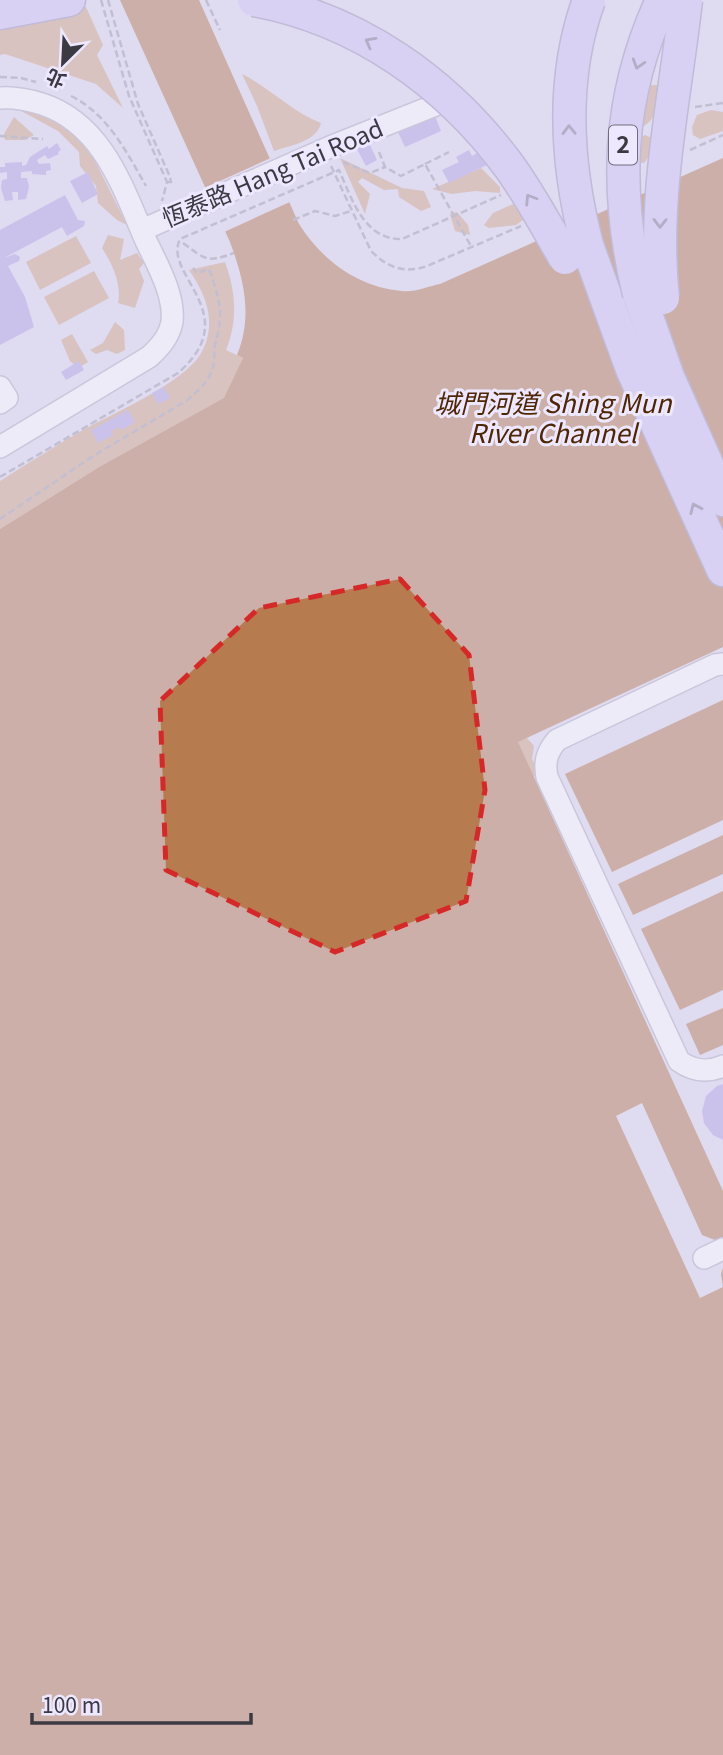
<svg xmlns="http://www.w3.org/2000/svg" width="723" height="1755" font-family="Georgia,'Noto Sans TC',serif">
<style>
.green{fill:#d1a688}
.water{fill:#b77b50}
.pier{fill:#dfdbf1}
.building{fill:#b4a4e6}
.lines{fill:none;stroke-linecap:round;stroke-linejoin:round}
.minor-casing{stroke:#b2adc3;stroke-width:24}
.highway-casing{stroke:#9c94b8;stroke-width:35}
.path{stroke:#a09dae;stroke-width:2.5;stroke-dasharray:7 3.5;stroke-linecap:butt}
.minor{stroke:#fff;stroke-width:21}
.highway{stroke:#d0c5f7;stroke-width:32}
.highway-bridge-casing{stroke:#9c94b8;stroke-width:35;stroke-linecap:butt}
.highway-bridge{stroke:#d0c5f7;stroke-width:32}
.oneway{stroke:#7e7893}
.marked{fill:none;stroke:#d62828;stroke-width:5;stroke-dasharray:14 9;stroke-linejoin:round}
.labels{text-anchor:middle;stroke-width:6;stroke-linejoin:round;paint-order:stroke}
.shield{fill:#ede8ff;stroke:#706e7b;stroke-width:2}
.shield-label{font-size:23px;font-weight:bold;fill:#3b3942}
.street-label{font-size:24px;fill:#3b3942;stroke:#ede8ff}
.water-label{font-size:26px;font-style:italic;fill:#4e2603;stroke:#ede8ff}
</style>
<rect width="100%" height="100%" fill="#dfdbf1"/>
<g class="green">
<path d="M86,7L103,45L97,55L123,108L96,84L5,54L0,55V22L31,13Z"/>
<path d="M242,74C270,88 292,112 321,123C316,142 291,145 274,151L257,106Z"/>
<path d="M648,85H658C655,112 660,119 633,132Z"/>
<path d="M28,105L64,122L91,153L127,225L117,220L98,203L96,186L80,166L79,152L58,131L14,107Z"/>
<path d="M711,110L723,112V131L700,139L693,135L692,127L697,115Z"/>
<path d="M14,117L34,135L25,140H5L4,134Z"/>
<path d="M645,135L652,138L650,155L644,163L630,161L629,142Z"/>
<path d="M340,158L402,188L424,191L431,207L421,211L399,197L398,189L384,190L362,178L358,182L370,194L365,214Z"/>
<path d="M481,168L500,187V193L475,191L452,194L432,189Z"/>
<path d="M513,204L524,219L516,225L489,228L484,225L493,213Z"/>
<path d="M457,212L468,225L470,235L455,231L450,214Z"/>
<path d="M108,235L124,239L120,260L137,253L144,263L139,269L144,281L135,308L118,303C122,283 112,264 102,248Z"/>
<path d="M76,236L91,263L40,290L26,262Z"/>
<path d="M225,262C236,292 238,320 226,350L243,358L225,398L99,467L0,529V481C27,464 55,446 83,430C114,413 181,384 200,355C218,325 207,296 189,270Z"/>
<path d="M94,271L109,298L59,325L44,297Z"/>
<path d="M115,322L124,330L125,350L117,354L107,350L96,354L90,350L103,343Z"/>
<path d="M72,334L88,362L78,368L70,361L61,340Z"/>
<path d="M522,725L526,737L534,746L532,759L540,773L529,779L515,745Z"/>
</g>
<g class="water">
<path d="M120,0H199L299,224C322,260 357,287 402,291C414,293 429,286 440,284L723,158V647L518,742L723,1191V1755H0V529L99,467L224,398L243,358L237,355C253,316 244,280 230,242Z"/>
<path d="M723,700V820L612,872L565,774Z"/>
<path d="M723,835V874L633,915L618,884Z"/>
<path d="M723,891V990L680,1010L641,929Z"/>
<path d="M723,1008V1045L700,1055L686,1024Z"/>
</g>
<g class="pier">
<path d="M273,157L292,201L222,233L202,189Z"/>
<path d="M642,1103L702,1235L715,1240L723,1237V1268L721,1274L723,1287L700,1298L616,1116Z"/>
</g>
<g class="building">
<path d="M435,116L441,131L405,147L398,132Z"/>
<path d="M57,143L61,150L58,152L59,154L48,159L45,155L37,160L39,164L50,163L51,170L46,171V175L32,174V171L21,172V178H27L29,187L26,199L18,200V192H12L13,200L5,201L1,188L2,180L7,179V172L0,173V167H5V163L22,162V166L26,165L30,157L47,146L49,149Z"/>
<path d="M369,143L377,160L366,166L357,149Z"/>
<path d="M469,150L472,156L479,152L489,164L449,183L442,170L459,162L456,157Z"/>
<path d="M88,172L98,194L82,203L70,181Z"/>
<path d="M65,195L78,220L85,221L84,226L67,236L62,227L4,258L15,254L20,257L19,261L8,266L25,297L34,327L0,345V230Z"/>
<path d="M79,361L84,370L66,380L61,372Z"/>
<path d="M164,387L170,398L158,404L152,393Z"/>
<path d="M128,410L135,422L122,430L120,427L111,431L113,435L98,443L91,430Z"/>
<path d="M723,1084V1140L713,1135L704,1123L702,1111L706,1096L717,1086Z"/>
</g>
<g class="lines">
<g class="minor-casing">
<g id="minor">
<path d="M0,98C14,97 29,100 42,104C103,124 123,188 146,241C157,264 175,295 172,322C169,337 160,347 149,357L0,447"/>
<path d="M142,230L330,147L443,102"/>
<path d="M0,387L7,398L0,403"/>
<path d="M723,664L715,665L557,740C547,752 544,761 547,777L679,1061C693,1071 707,1073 723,1066"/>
<path d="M704,1258L723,1249"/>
</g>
</g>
<g class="highway-casing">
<g id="highway">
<path d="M0,13L69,0"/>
<path d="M587,245L632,369L723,570"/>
<path d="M639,294L668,377L723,500"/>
</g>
</g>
<g class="path">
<path d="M101,0L129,96L167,182L162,201"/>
<path d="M108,0L138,104L170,177L171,182H168"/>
<path d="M206,0L220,30"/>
<path d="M0,77L21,78L36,82"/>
<path d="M71,96C108,114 127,153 146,186"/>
<path d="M695,107L723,103"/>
<path d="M0,136L43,139"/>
<path d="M690,150L723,135"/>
<path d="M379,152L385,167L401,176L425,164L472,248"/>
<path d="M343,162L370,173L385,167"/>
<path d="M425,164L449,152"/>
<path d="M331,166L371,251C388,268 405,274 427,266L521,226"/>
<path d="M293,220L315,211L335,216L351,211"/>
<path d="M183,243C206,260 207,263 234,253"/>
<path d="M0,477L178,373C246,314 162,275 180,239L339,170C352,199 364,240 402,239L501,195"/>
<path d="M0,519L93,456L186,401C197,392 209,382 213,367C215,360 214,352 215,345C224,314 220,299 209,269L197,273L193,268"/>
</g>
<use href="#minor" class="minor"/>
<use href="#highway" class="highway"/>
<g class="highway-bridge-casing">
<g id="highway-bridge">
<path d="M254,0C358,19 447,82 509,166C530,195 547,227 565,258"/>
<path d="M587,245C566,164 560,80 589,0"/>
<path d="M639,294C614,191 617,98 662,0"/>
<path d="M663,298C652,198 675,99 686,0"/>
</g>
</g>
<use href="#highway-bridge" class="highway-bridge"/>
</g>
<defs><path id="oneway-chevron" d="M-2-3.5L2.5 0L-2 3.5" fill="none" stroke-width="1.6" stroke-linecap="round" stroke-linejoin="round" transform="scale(1.75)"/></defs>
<g class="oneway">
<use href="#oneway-chevron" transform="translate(370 42) rotate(-151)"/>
<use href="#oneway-chevron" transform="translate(638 64) rotate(107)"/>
<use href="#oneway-chevron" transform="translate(569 130) rotate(-91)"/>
<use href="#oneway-chevron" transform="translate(530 199) rotate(-122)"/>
<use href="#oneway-chevron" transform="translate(660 223) rotate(91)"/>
<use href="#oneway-chevron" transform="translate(695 508) rotate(-114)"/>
</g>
<path d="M0 0H723V1755H0ZM400,579L469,655L485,790L466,901L335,952L166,870L160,701L259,608Z" fill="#dfdbf1" fill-opacity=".55" fill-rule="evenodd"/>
<path class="marked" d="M400,579L469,655L485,790L466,901L335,952L166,870L160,701L259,608Z"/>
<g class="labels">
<rect class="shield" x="609" y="125.5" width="28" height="39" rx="5"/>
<g class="shield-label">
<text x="623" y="153">2</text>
</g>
<g class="street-label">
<text transform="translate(273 174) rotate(-23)" y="8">恆泰路 Hang Tai Road</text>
</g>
<g class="water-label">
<text x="553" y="413">城門河道 Shing Mun<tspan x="553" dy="30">River Channel</tspan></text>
</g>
</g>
<g transform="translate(63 63) rotate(204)" stroke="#ede8ff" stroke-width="5" paint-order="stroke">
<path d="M0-5L12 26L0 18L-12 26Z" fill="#3b3942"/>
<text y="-10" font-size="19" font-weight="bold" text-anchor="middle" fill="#3b3942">北</text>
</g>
<path d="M32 1713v10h219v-10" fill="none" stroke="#3b3942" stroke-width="3.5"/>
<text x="42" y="1713" font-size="21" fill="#3b3942" stroke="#ede8ff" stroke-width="5" paint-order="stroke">100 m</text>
</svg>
